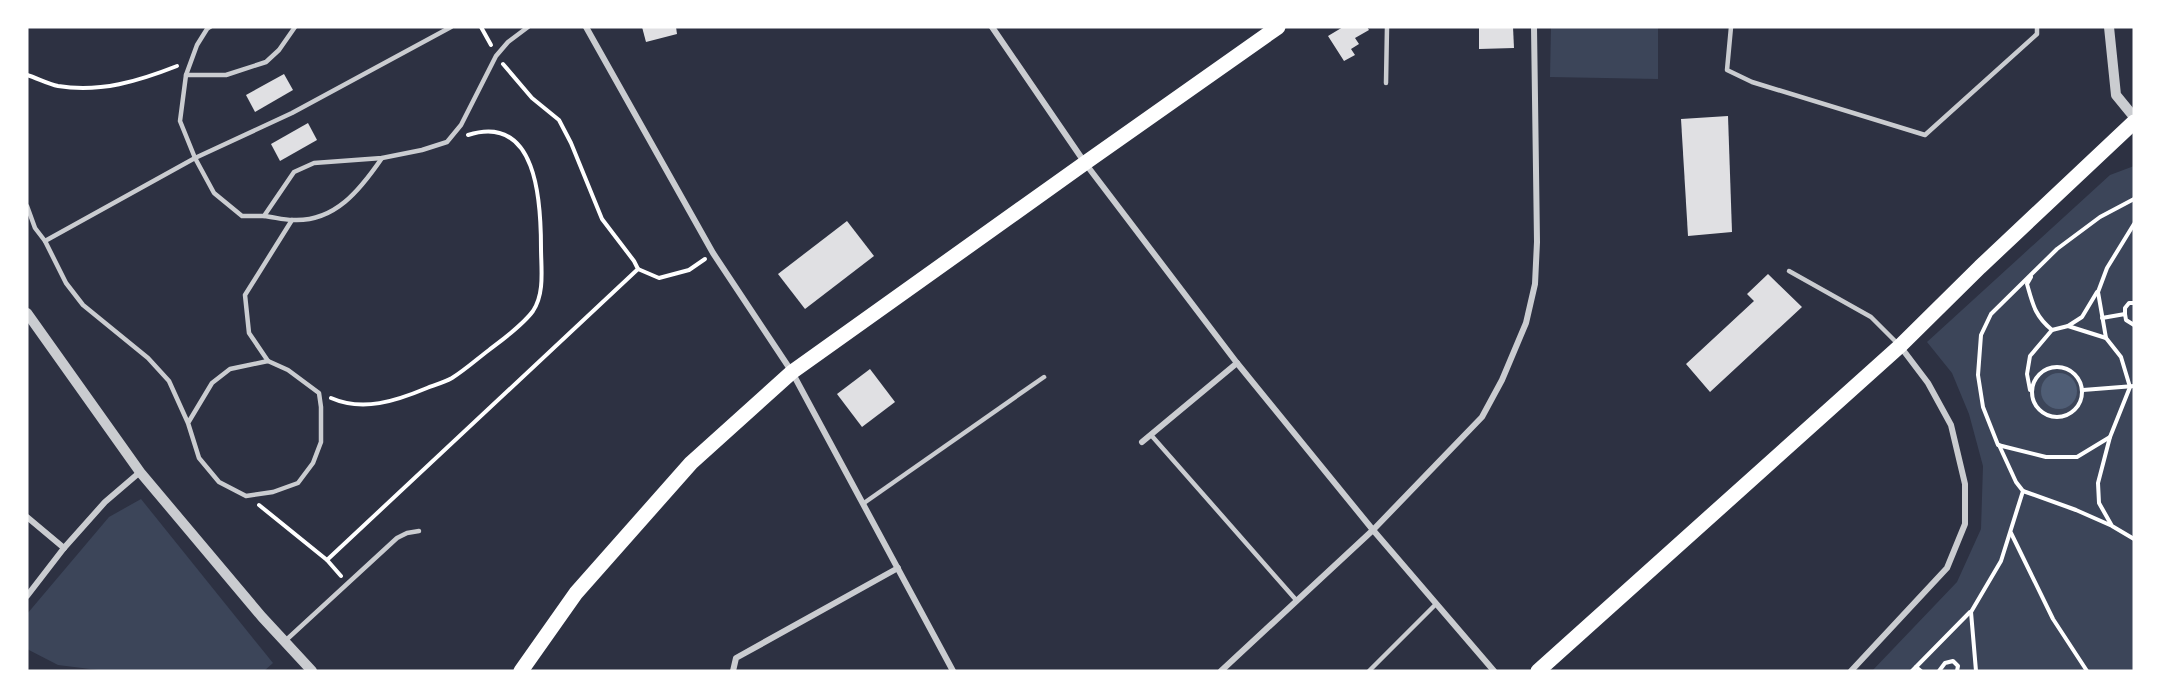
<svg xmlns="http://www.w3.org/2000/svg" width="2161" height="698" font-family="'Alegreya Sans',sans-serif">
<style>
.green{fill:#3c4559}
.water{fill:#4f5d75}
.building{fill:#e0e0e3}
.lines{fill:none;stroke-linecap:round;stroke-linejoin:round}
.path{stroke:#fff;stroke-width:4}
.service{stroke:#caccd0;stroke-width:4.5}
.minor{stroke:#caccd0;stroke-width:6}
.tertiary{stroke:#caccd0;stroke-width:10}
.trunk{stroke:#fff;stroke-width:15}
</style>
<rect width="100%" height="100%" fill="#2d3142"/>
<g class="green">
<path d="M1551,27H1658V79L1550,77Z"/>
<path d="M2134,166V671H1872L1957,582L1981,529L1983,466L1969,414L1952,373L1927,342L2110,175Z"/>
<path d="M141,499L273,663L264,671H106L58,665L27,649V614L109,517Z"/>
</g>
<circle class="water" cx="2059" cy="391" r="18"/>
<g class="building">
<path d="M642,27H676L677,34L646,42Z"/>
<path d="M1343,27H1367L1369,30L1355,38L1359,44L1351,49L1355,55L1344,61L1328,36Z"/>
<path d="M1479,27H1513L1514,48L1479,49Z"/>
<path d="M284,74L293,90L255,112L246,95Z"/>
<path d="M1728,116L1732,232L1688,236L1681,119Z"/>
<path d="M308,123L317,140L280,161L271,144Z"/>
<path d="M847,221L874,256L805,309L778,274Z"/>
<path d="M1768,274L1802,307L1710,392L1686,364L1754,301L1747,294Z"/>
<path d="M870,369L895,402L862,427L837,394Z"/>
</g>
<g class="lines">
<g class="path">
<path d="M481,27L491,45"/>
<path d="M27,75C37,78 48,84 58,86C100,93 139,81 177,66"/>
<path d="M2134,224L2107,268L2098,292L2106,338L2121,357L2130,387L2110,437L2098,483L2099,503L2112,526L2134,539"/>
<path d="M638,269L659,278L689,270L705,259"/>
<path d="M2031,277L2027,284C2033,305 2035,316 2052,330"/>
<path d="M2125,314V308L2129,303H2134"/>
<path d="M2102,318L2125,314L2126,320L2134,325"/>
<path d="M2068,326L2082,317L2097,292"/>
<circle cx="2057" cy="392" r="25"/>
<path d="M2030,390L2027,374L2030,356L2052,330L2068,326L2106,338"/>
<path d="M2083,390L2134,386"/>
<path d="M331,398C363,412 396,401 427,388C435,385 445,382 452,378C465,370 477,359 489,350C502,340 523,325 533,311C545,293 541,268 541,248C541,201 537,113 468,135"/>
<path d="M2110,437L2077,457H2046L1998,445L1983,407L1978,375L1981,335L1991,314L2057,249L2100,217L2134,199"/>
<path d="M1999,445L2016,482L2023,491L2076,510L2110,525"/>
<path d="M259,505L327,560L341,576"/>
<path d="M2011,533L2053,619L2087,671"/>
<path d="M327,560L638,269L634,261L602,219L571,143L559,120L532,98L503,64"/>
<path d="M1916,667L1921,671"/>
<path d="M1912,671L1970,612"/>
<path d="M1939,671L1945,663L1953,661L1958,666L1957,671"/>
<path d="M1976,671L1971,612L2001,561L2023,491"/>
</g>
<g class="service">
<path d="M210,27L207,29L197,45L186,75L180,121L195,158L214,193L242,216H264L294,172L314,163L382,158L422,150L447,142L461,125L496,56L508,42L528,27"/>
<path d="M1731,27L1727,70L1752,82L1925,135L2037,34V27"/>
<path d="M186,75H226L266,62L279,50L295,27"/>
<path d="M1386,83L1387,27"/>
<path d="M27,206L35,228L45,241L66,283L83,305L148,358L169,381L188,423L199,458L219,482L246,496L273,492L298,483L313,463L321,442V407L319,393L288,370L268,361L230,369L212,383L188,423"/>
<path d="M264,216C274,217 283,220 293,220C335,222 360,190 382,158"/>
<path d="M45,241L195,158L292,113L451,27"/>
<path d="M1789,271L1871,317L1898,344"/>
<path d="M268,361L249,333L245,295L292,220"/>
<path d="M1151,435L1297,601"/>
<path d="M864,503L1044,377"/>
<path d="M284,642L397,538L407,533L419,531"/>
<path d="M1369,671L1436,604"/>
</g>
<g class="minor">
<path d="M586,27L713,253L792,372L953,671"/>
<path d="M992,27L1085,163L1237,363L1373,530L1494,671"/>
<path d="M1142,442L1237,363"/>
<path d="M27,517L64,548"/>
<path d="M27,596L64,548L105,502L140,472"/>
<path d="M733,671L736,658L898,568"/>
<path d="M1221,671L1373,530L1482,417L1502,380L1526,323L1535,284L1537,242L1534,27"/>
<path d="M1851,671L1947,568L1965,524V484L1951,425L1928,383L1900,346"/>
</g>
<g class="tertiary">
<path d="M2109,27L2116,95L2134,117"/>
<path d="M27,313L140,472L262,617L312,671"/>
</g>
<g class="trunk">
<path d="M521,671L576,593L691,463L792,372L1085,163L1278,27"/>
<path d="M1538,671L1900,346L1980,267L2134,122"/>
</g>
</g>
<rect width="2161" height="698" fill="none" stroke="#ffffff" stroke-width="57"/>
</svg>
